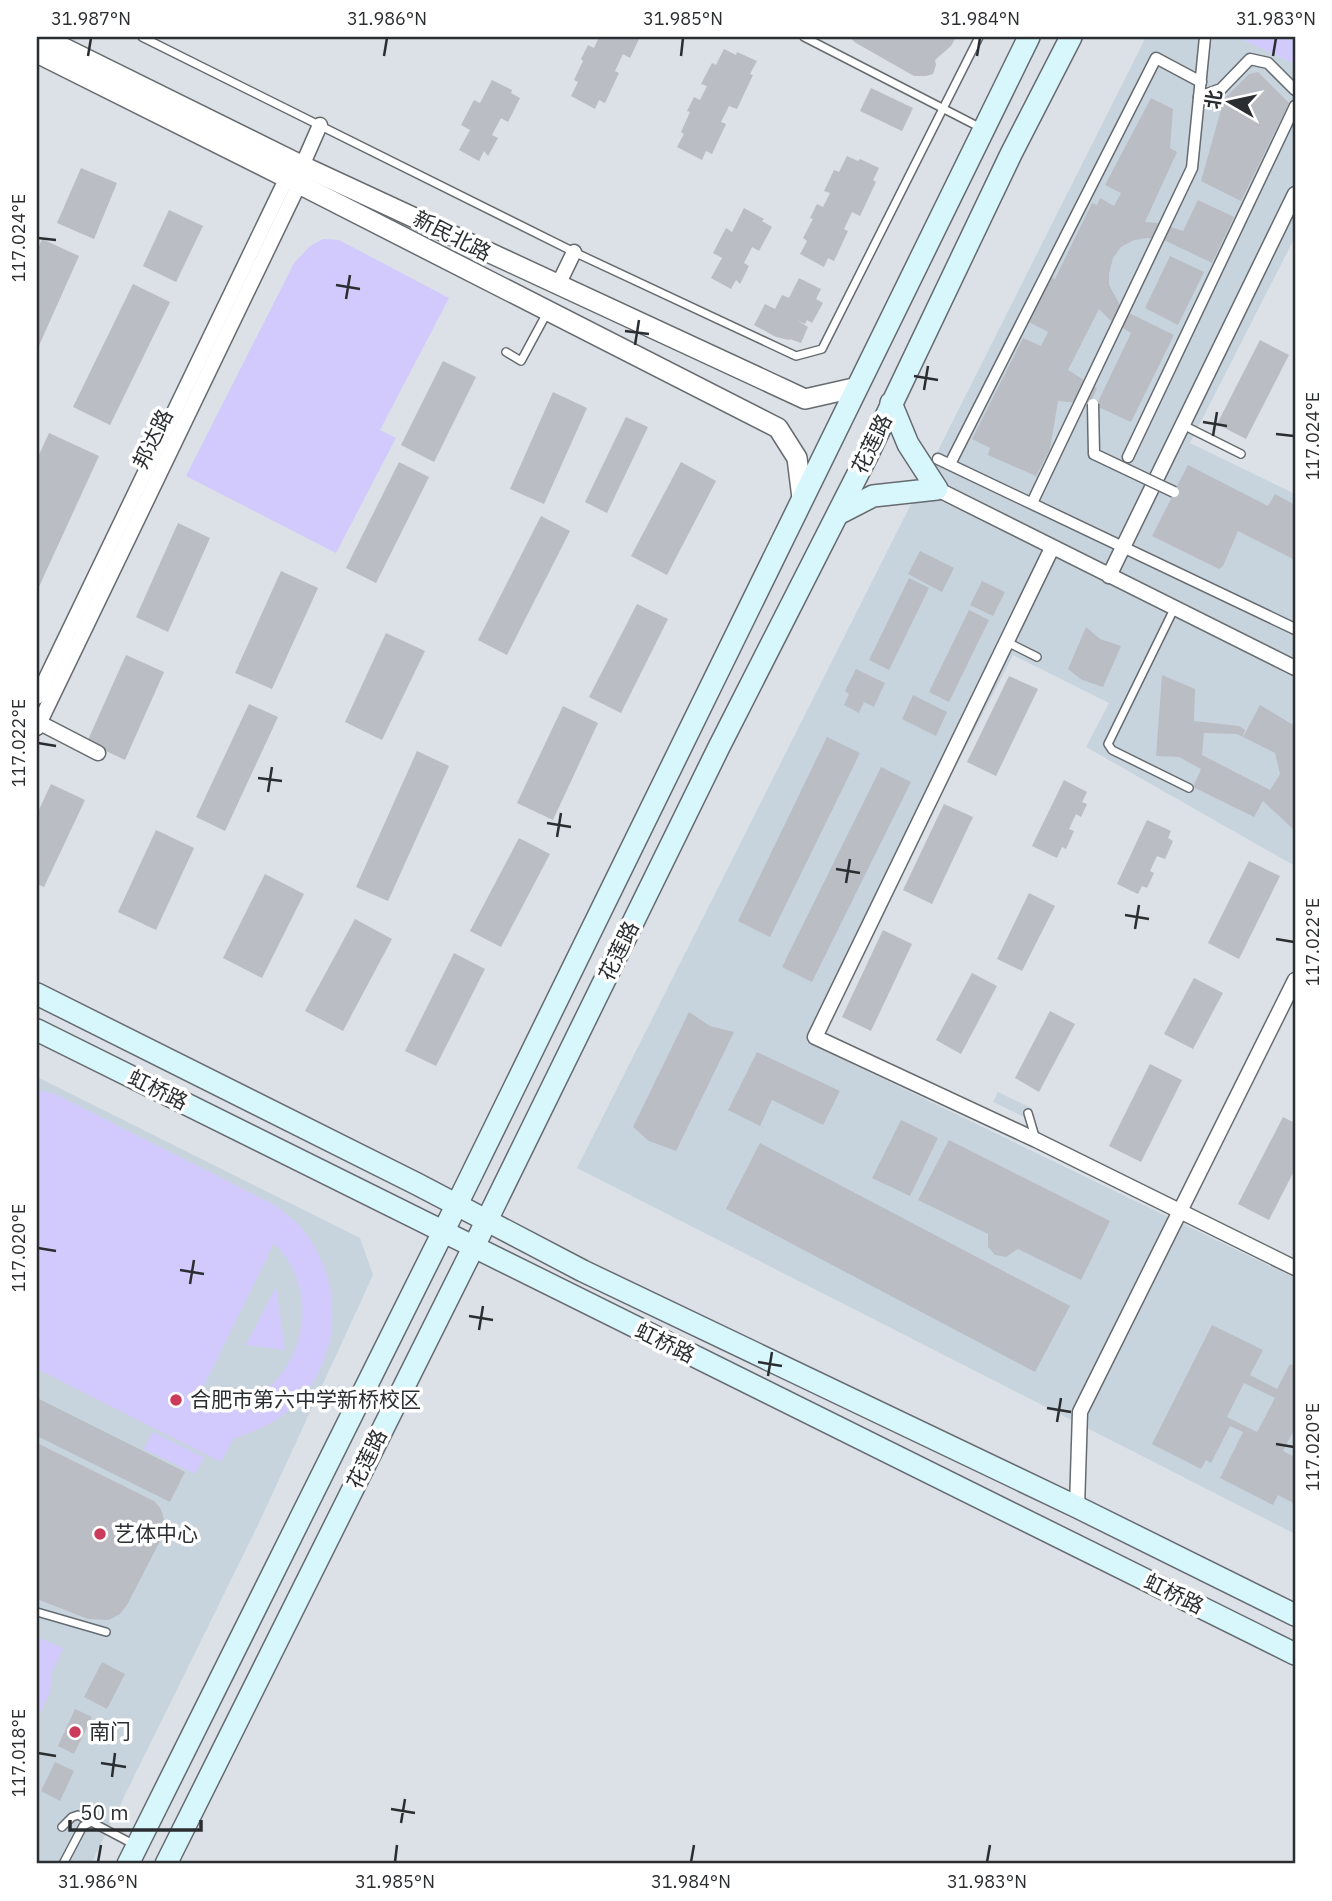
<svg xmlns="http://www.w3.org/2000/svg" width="1332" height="1901" font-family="'IBM Plex Sans','Noto Sans SC',sans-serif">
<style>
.built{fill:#c7d4de}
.green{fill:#d2cafc;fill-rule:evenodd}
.building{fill:#babdc3;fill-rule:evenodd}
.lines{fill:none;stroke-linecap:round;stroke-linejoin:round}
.service-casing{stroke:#666b70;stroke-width:10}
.pedestrian-casing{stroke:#666b70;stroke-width:13}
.minor-casing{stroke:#666b70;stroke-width:17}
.tertiary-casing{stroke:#666b70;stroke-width:22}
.secondary-casing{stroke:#666b70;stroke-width:24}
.service{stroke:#fff;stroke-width:7}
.pedestrian{stroke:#fff;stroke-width:10}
.minor{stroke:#fff;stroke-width:14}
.tertiary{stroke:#fff;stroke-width:19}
.secondary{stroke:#d7f7fd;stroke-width:21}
.pedestrian-bridge-casing{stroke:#666b70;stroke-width:13;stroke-linecap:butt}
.pedestrian-bridge{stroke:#fff;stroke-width:10}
.ticks{fill:none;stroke:#2b2e30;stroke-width:2.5}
.poi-dot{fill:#cb3b5b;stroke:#fff;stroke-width:2.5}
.labels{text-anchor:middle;stroke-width:7;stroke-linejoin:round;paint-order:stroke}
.street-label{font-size:21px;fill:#2b2e30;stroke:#fff}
.poi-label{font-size:21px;fill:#2b2e30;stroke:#fff;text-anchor:start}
.neatline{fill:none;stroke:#2b2e30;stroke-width:2.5}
.ticks-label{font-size:18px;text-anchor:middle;fill:#2b2e30}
</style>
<rect width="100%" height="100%" fill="#dbe1e6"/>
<g class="built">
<path d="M1146,37H1237L1295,64V237L1190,443L1295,494V866L1086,747L1109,703L1013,655L813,1045L1295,1278V1534L577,1168Z"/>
<path d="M37,1077L360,1238L373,1275L258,1525L91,1864H37Z"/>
<path d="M998,1092L1031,1108L1026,1118L993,1102Z"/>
</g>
<g class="green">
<path d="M1237,37H1295V64Z"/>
<path d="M323,239L339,240L449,298L380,430L396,438L336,553L186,476L294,263L310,246Z"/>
<path d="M37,1090L55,1094L275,1205C288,1215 301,1225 310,1239C346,1294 339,1371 285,1413C270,1426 252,1432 233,1439L221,1462L37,1369ZM274,1243C339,1308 284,1425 192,1410Z"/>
<path d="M276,1287L285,1350L246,1345Z"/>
<path d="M153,1432L204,1457L195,1474L144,1449Z"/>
<path d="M37,1637L63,1648L52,1672L50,1692L37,1719Z"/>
</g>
<g class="building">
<path d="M599,37H640L630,58L623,54L615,71L619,73L605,103L599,100L595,109L571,96L578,82L574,80L583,61L581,59L588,45L594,48Z"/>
<path d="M849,37H956L951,46L935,60L936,65L933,74L926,76H914L856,43Z"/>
<path d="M724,49L736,55L737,52L757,61L750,74L753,75L737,109L729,106L721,122L726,124L712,154L706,151L702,160L677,147L684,134L681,132L690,112L687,111L694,97L700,100L707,86L701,84L712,63L716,65Z"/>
<path d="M1258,72L1289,103L1241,201L1201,181L1224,99L1249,74Z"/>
<path d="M492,80L512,90L511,93L520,98L508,122L501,118L492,135L498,138L488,156L484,151L479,161L459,150L470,130L461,125L474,100L480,103Z"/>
<path d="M871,88L913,108L902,131L860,111Z"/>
<path d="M1151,98L1173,109L1170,148L1177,152L1145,222L1159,223L1183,231L1198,200L1234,217L1212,263L1164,240L1148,238L1134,240L1121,247L1113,258L1109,274V285L1120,305L1129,313L1174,335L1131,422L1096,406L1131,333L1111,321L1099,309L1068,370L1097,388L1090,404L1097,450L1177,486L1188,465L1268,506L1275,494L1295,505V560L1238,531L1223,566L1219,569L1152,536L1173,495L1089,456L1090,404L1058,401L1050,449L1036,476L988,455L990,448L972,439L1023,338L1041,346L1048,332L1027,321L1050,277L1055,279L1092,203L1097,205L1100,198L1114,206L1121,193L1105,185Z"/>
<path d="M847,156L858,161L860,159L879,168L873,180L876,182L860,216L852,212L844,229L848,231L834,261L828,258L824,267L800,254L807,241L803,238L813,219L810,218L817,204L823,207L830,193L824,191L834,170L839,172Z"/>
<path d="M81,168L117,183L94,239L57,223Z"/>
<path d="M744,208L764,219L762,221L772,227L759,251L752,247L744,263L749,266L740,284L736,280L731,289L711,278L722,258L713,253L726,228L732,232Z"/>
<path d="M169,210L203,226L176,282L143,266Z"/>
<path d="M42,239L79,256L37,350V251Z"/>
<path d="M1170,256L1204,272L1178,325L1145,308Z"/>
<path d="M799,278L821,289L816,299L823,303L812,323L807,320L805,324L797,320L808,327L801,343L790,339L789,340L776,337L754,325L765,304L775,309L782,295L789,298Z"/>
<path d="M133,284L170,302L110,425L73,407Z"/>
<path d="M1260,340L1289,355L1246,439L1217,424Z"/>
<path d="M443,361L476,377L434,462L401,445Z"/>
<path d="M553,392L587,408L544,504L510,489Z"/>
<path d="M626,417L648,427L607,513L585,502Z"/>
<path d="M49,433L99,456L37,591V459Z"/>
<path d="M399,462L429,477L376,583L346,568Z"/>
<path d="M681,462L716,481L667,575L631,556Z"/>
<path d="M541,516L570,531L507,655L478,640Z"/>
<path d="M178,523L210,538L168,632L136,617Z"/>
<path d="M920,551L954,568L942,592L908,574Z"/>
<path d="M281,571L318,588L272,689L235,673Z"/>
<path d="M909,578L929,588L889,670L869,660Z"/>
<path d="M982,581L1005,592L993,616L970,605Z"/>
<path d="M637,604L668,619L621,713L589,697Z"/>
<path d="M969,610L989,620L949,702L929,692Z"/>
<path d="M1086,627L1100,639L1121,646L1103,687L1082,680L1068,669Z"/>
<path d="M386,633L425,651L382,740L345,722Z"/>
<path d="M126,655L164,672L125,760L87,742Z"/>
<path d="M856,669L885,683L874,707L864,702L859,713L844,705L849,694L845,691Z"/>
<path d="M1162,675L1195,689L1194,721L1239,726L1245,730L1242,739L1260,705L1295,726V831L1263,801L1254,817L1193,787L1201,769L1179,757L1156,756ZM1204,733L1237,734L1275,753L1280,774L1270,790L1202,755Z"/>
<path d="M1009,676L1038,689L996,776L967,762Z"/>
<path d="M913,695L947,712L936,736L902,719Z"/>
<path d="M249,704L278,717L225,831L196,817Z"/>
<path d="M563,706L598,723L553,820L517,803Z"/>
<path d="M827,737L860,753L770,937L738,921Z"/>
<path d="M417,751L449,766L388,901L356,887Z"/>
<path d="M881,767L911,782L812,982L782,967Z"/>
<path d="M1064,780L1087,792L1082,802L1087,804L1081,817L1076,814L1069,829L1074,831L1066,849L1062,847L1057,858L1032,846Z"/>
<path d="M51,784L85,800L44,887L37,884V814Z"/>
<path d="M944,804L973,817L932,904L903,890Z"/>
<path d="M1147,820L1171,831L1168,838L1173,841L1165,859L1157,856L1150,871L1154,873L1147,888L1142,886L1138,894L1117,884Z"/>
<path d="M156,830L194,848L156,930L118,912Z"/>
<path d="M519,838L550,854L501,947L470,931Z"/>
<path d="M1249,861L1280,876L1239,959L1208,943Z"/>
<path d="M265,874L304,894L262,978L223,958Z"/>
<path d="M1029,893L1055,906L1022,971L997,959Z"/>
<path d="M355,919L392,939L343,1031L305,1011Z"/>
<path d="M883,930L912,944L871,1031L842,1017Z"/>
<path d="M454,953L485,969L436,1066L405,1051Z"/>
<path d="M972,973L997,986L961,1054L936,1040Z"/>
<path d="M1194,978L1223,993L1193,1049L1164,1034Z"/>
<path d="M1050,1011L1075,1024L1039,1092L1015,1078Z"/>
<path d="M689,1012L710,1026L734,1032L676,1151L649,1141L633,1127Z"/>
<path d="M757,1052L840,1091L823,1125L772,1100L760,1126L728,1110Z"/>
<path d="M1150,1064L1182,1080L1141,1162L1109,1146Z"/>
<path d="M1283,1117L1295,1123V1169L1269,1220L1238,1204Z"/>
<path d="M901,1120L938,1138L910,1196L872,1178Z"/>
<path d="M949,1140L1110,1221L1081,1280L1018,1249L1006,1257L995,1255L988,1247V1234L918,1200Z"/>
<path d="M760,1143L1070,1306L1035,1372L726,1209Z"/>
<path d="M1212,1325L1263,1350L1250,1375L1277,1389L1290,1364L1295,1366V1428L1283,1451L1295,1457V1504L1278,1495L1273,1505L1220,1478L1243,1432L1230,1426L1211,1463L1206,1460L1201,1469L1152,1444ZM1244,1383L1275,1398L1257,1432L1227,1417Z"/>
<path d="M37,1398L185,1472L170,1502L37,1436Z"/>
<path d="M37,1443L154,1501L161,1509L165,1524L161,1539L127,1605L120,1614L109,1620L88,1619L37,1599Z"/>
<path d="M102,1662L125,1674L107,1709L84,1697Z"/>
<path d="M75,1709L92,1717L74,1754L58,1746Z"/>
<path d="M55,1762L74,1771L60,1801L41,1791Z"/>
</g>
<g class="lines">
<g class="service-casing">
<g id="service">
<path d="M142,37L574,252L796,356L822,349L979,37"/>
<path d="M804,37L983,129"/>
<path d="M506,352L521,361L548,311"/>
<path d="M1183,425L1241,454"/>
<path d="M1174,609L1108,744L1112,750L1189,788"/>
<path d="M1007,642L1037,657"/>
<path d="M1028,1113L1036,1140"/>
<path d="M37,1612L106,1632"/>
<path d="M62,1827L72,1817L78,1815L135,1845"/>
<path d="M63,1864L83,1826L91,1822"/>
</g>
</g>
<g class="pedestrian-casing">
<g id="pedestrian">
<path d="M1199,97L1221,89L1250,59L1268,63L1295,90"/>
<path d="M1128,457L1295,106"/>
<path d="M938,459L1295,629"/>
<path d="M950,464L1156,58L1201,82"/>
<path d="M1032,503L1192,168L1205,37"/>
</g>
</g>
<g class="minor-casing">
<g id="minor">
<path d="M302,166L320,125"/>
<path d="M558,285L574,252"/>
<path d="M937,489L1295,668"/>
<path d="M1052,548L815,1037L1036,1140L1295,1268"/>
<path d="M1109,576L1295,194"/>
<path d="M37,697L291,169"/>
<path d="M40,723L98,753"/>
<path d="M37,728L302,178"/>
<path d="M1077,1507L1080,1412L1295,980"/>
</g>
</g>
<g class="tertiary-casing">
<g id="tertiary">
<path d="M42,37L307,168L805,399L858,387"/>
<path d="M37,53L299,184L778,428L797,458L802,498"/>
</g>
</g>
<g class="secondary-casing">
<g id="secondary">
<path d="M838,514L873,496L937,489L908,444L891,403"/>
<path d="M37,994L417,1184L583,1271L1077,1507L1295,1615"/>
<path d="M37,1030L1295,1654"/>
<path d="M128,1864L466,1186L1029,37"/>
<path d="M166,1864L486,1222L719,747L867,456L1011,154L1071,37"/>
</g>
</g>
<use href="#service" class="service"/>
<use href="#pedestrian" class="pedestrian"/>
<use href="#minor" class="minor"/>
<use href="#tertiary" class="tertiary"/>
<use href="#secondary" class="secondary"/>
<g class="pedestrian-bridge-casing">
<path id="pedestrian-bridge" d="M1093,404L1094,454L1174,492"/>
</g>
<use href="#pedestrian-bridge" class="pedestrian-bridge"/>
</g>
<path class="ticks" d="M88,56L91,38M384,56L387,38M681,56L683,38M977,56L980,38M1273,56L1276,38M38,238L56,240M336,285L360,289M346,299L350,275M625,331L649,334M635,345L639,320M914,376L938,380M924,390L928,366M1203,422L1227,426M1276,434L1294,436M1213,436L1217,412M38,743L56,746M258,778L282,781M268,792L272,767M547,823L571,827M557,837L561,813M836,869L860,873M846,883L850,859M1125,915L1149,919M1135,929L1139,905M1276,939L1294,942M38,1248L56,1251M180,1270L204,1274M190,1284L194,1260M469,1316L493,1320M479,1330L483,1306M758,1362L782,1366M768,1376L772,1352M1047,1408L1071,1412M1057,1422L1061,1398M1276,1444L1294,1447M38,1753L56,1756M101,1763L126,1767M112,1777L115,1753M391,1809L415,1813M401,1823L405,1799M98,1862L101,1845M395,1862L397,1845M691,1862L694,1845M987,1862L990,1845"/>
<g class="poi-dot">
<circle cx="176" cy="1400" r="7"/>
<circle cx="100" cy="1534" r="7"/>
<circle cx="75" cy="1732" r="7"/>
</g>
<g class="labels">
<g class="street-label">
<text transform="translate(452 236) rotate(27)" y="7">新民北路</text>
<text transform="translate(153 439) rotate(-64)" y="7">邦达路</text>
<text transform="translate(872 444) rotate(-64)" y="7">花莲路</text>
<text transform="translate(619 951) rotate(-64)" y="7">花莲路</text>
<text transform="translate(158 1090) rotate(26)" y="7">虹桥路</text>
<text transform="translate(665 1343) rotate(26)" y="7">虹桥路</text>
<text transform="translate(367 1459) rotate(-64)" y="7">花莲路</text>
<text transform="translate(1174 1594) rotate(26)" y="7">虹桥路</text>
</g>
<g class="poi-label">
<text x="190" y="1407">合肥市第六中学新桥校区</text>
<text x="114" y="1541">艺体中心</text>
<text x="89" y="1739">南门</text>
</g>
</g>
<rect width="1332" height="1901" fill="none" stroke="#ffffff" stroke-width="77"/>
<g transform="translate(1230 102) rotate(279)" stroke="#ffffff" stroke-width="5" paint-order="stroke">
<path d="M0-5L12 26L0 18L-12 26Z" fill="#2b2e30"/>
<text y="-10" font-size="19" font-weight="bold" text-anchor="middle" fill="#2b2e30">北</text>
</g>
<path d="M70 1820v10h131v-10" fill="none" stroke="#2b2e30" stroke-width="3.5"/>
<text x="80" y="1820" font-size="21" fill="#2b2e30" stroke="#ffffff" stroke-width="5" paint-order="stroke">50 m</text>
<rect x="38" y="38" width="1256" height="1824" class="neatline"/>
<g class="ticks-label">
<text x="91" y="25">31.987°N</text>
<text x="387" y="25">31.986°N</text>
<text x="683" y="25">31.985°N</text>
<text x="980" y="25">31.984°N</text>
<text x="1276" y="25">31.983°N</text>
<text transform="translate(19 238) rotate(-90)" y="6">117.024°E</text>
<text transform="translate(1313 436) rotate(-90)" y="6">117.024°E</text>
<text transform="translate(19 743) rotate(-90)" y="6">117.022°E</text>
<text transform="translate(1313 942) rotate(-90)" y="6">117.022°E</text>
<text transform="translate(19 1248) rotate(-90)" y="6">117.020°E</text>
<text transform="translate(1313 1447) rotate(-90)" y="6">117.020°E</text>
<text transform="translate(19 1753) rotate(-90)" y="6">117.018°E</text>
<text x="98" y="1888">31.986°N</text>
<text x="395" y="1888">31.985°N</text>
<text x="691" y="1888">31.984°N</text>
<text x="987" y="1888">31.983°N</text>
</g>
</svg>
